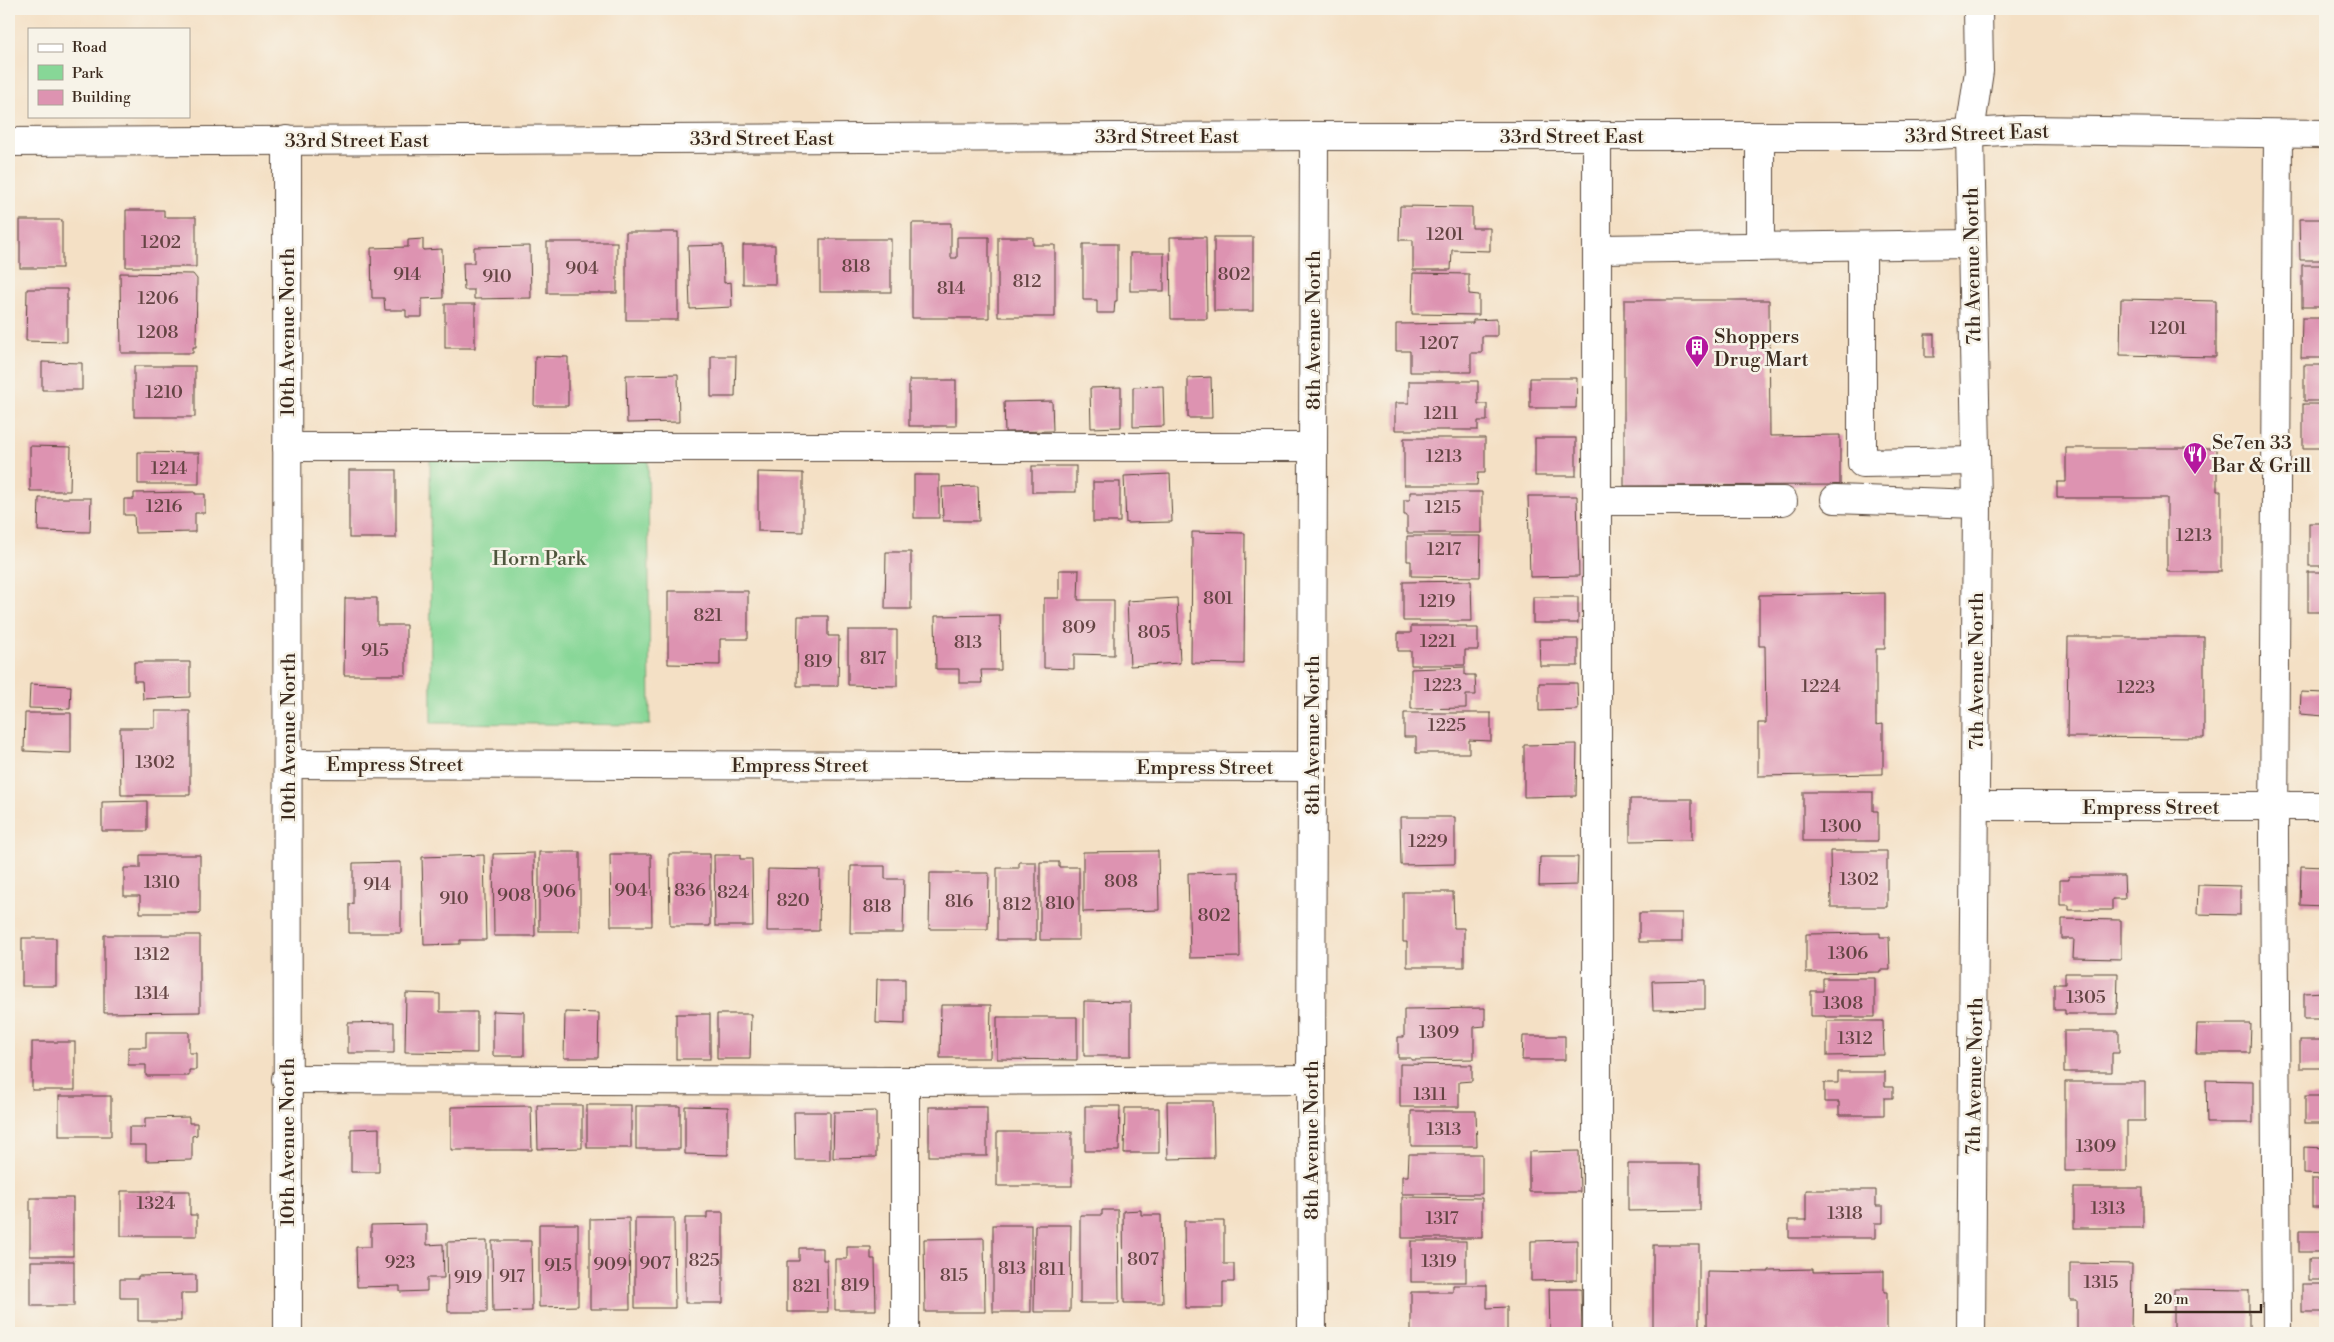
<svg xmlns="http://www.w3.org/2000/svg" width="2334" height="1342" font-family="'Libre Bodoni',serif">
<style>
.green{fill:#87d797;stroke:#61805a}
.building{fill:#dd93b1}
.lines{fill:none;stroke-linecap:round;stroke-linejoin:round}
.minor-casing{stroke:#574537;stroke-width:30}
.minor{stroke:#fff;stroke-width:28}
.labels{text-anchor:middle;stroke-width:5;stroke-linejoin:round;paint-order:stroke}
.number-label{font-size:18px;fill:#644443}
.street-label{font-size:20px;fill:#3b2a1e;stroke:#f7f3e8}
.poi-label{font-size:20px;fill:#3b2a1e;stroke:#f7f3e8;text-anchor:start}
.park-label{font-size:20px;fill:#4e553c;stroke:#f7f3e8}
</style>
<rect width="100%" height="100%" fill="#f7f3e8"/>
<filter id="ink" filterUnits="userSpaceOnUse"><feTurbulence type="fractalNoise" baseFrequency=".02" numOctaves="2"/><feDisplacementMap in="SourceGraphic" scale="10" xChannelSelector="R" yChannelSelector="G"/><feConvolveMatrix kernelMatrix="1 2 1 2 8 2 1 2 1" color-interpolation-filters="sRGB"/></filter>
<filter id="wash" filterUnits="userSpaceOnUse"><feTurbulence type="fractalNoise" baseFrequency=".0096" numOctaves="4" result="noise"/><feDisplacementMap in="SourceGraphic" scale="20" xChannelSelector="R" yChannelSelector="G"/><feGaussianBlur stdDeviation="1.12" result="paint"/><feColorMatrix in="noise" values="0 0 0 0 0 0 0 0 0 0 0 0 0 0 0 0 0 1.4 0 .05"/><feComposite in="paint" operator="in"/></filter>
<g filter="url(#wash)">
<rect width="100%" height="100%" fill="#f4e0c5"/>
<path class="green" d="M430,448H648L650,725L431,723Z"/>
<g id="blocks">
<g class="building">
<path d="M1400,206L1472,207V228H1490V251L1452,250L1451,270H1413V240H1399Z"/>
<path d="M126,210H164V217H196V267H126Z"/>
<path d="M2299,219H2325V260H2300Z"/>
<rect x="20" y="220" width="42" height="48"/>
<path d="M912,223H951V258H957V237H989V318H912Z"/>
<rect x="626" y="232" width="52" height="88"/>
<path d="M998,237H1033V245H1055V317H998Z"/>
<path d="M1170,237H1206L1207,319H1171Z"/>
<rect x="1214" y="237" width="39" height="74"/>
<path d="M423,239V250L442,249L443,298L422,299V317H406V310H385L384,298H372L371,248L408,247V240Z"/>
<rect x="820" y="239" width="71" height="53"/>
<rect x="547" y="242" width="70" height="51"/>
<path d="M1083,244H1117V301H1115L1114,313H1097V300H1083Z"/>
<path d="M723,245L724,283L731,282L732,307L690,309L688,246Z"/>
<rect x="743" y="245" width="32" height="39"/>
<path d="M530,246L531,298L474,299V290H464L463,263H474V247Z"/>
<rect x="1130" y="253" width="34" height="38"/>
<rect x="2302" y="265" width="23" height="42"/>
<path d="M120,273L193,274L197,279L196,347H193V353H121Z"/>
<path d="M1413,273L1469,274V294L1479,295V315L1412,314Z"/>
<path d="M27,289H67V342L26,341Z"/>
<path d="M2121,299L2216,301V357L2120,355Z"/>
<path d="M1624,300H1769L1770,436L1840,435V485L1624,486Z"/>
<rect x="445" y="304" width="30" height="44"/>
<path d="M2302,318H2325V358H2301Z"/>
<path d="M1497,319V336H1482V353H1471V372H1410V351H1396V324L1473,323V320Z"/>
<rect x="1925" y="334" width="9" height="23"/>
<path d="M535,356L568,357V406H534Z"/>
<path d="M711,356H736L735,397H711Z"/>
<path d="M42,362L82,363V390H42Z"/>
<rect x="2304" y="365" width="21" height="36"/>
<rect x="134" y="366" width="61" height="51"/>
<path d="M678,374L679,422L627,423L626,375Z"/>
<path d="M1211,377L1212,418H1188V378Z"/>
<path d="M1530,378H1577L1576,408H1530Z"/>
<rect x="909" y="380" width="47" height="46"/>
<path d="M1409,381H1478V404H1487V421H1478V430H1395V403H1409Z"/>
<path d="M1163,386L1164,426L1133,427V387Z"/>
<path d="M1121,387V427L1091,428L1090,388Z"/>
<path d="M1052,401L1053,431L1005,432L1004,402Z"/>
<rect x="2303" y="404" width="22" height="44"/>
<path d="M1404,438H1485V473H1478L1477,485H1404Z"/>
<rect x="1535" y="438" width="41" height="38"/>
<path d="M30,446L71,447L70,491H30Z"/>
<path d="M2066,448H2217V491H2221V572H2167V498H2057V482H2066Z"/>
<path d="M138,452L199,453V484H138Z"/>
<rect x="1032" y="466" width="44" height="26"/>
<rect x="349" y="470" width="47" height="68"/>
<path d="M758,472L803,473V532L758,531Z"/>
<path d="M1170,474L1172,522L1126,523L1124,476Z"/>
<rect x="914" y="475" width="25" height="43"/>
<rect x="1093" y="482" width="27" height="40"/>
<path d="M978,486L979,521H943L942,487Z"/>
<path d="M195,492V494H205V513H195V532L135,533L134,515H124V499H134V493Z"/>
<path d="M1410,492H1482V533H1407V515H1404V500H1410Z"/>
<path d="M1528,496H1577L1579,576L1530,577Z"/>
<path d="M39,498H91L90,532L38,531Z"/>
<rect x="2309" y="523" width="16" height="43"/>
<path d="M1192,532L1245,533L1244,664L1191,663Z"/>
<path d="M1407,536H1481L1480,577L1411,576V561H1407Z"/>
<path d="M886,552H911V609H885Z"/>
<path d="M1059,570H1079L1078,600H1114V655L1074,654V669L1044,668V598H1059Z"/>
<rect x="2308" y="572" width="17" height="40"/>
<path d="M1471,581L1472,621H1403V582Z"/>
<path d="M668,591H748V639H720V665L668,664Z"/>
<path d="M1885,593V649H1876V725L1883,724V774L1758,776V723H1766L1765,646H1759V595Z"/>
<rect x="1533" y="597" width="45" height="26"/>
<path d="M345,598H377V625H406V675H344Z"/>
<path d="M1177,598L1180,663L1130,666L1127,601Z"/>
<path d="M1000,615L1001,670H981L982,683H959V669H936L935,616Z"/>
<path d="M798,616H828V636H839L838,686H797Z"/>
<path d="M1411,626H1466V628H1478V650H1465V665H1411V651H1398V633H1411Z"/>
<path d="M848,630H897V686L848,685Z"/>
<path d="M2068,637H2204V738L2067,737Z"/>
<path d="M1539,639H1578V666H1540Z"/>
<path d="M134,662H190V697L143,699L142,681H134Z"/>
<path d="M1465,667V675H1475L1476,695H1466V708L1411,709V669Z"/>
<path d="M1539,683H1577L1578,710L1539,711Z"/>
<path d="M30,684L71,686L70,709L29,708Z"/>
<path d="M2301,692L2325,693L2324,716L2300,714Z"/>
<path d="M155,711H190V795H121L120,728H155Z"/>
<path d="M25,713H71V753L24,751Z"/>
<path d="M1404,713H1491V741L1469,740V753H1416V737H1404Z"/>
<path d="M1577,744L1576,796L1524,797V745Z"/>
<path d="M1803,792H1873V811H1878V841H1803Z"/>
<path d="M1630,799H1692V840L1630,841Z"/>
<path d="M147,801V831H102V802Z"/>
<path d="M1400,817H1455V864L1401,865Z"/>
<path d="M1158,851L1159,910L1083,912V852Z"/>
<path d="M1830,851H1887V907H1831Z"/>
<rect x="539" y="852" width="41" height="79"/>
<path d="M534,853L535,936H494L493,854Z"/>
<path d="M610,854H651L652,926H611Z"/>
<path d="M669,854H710V926H670Z"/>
<path d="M140,855H200V913H140V896H124V868H140Z"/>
<path d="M484,855L486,940H460V944L424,945L422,857Z"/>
<path d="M714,855H740V859H752L753,926H715Z"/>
<path d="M1540,857H1578L1577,885L1539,886Z"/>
<path d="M401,862V933H349V904H353V863Z"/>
<path d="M1019,862H1036V940H997V868H1019Z"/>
<path d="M1040,862H1059V867H1079V940H1040Z"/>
<path d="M851,866H885V879H904L903,933H850Z"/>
<path d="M2301,866L2325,867V906L2300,905Z"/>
<path d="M768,869L820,870L819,931H767Z"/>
<path d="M1239,872L1240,957L1190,958L1188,873Z"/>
<path d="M930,873H989L988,929H929Z"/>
<path d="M2069,876H2124L2125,899H2112V910H2069V905H2060V880H2069Z"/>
<path d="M2198,885L2240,886V915L2197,914Z"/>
<path d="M1403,892H1453L1454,928H1464V967H1407V942H1403Z"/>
<rect x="1639" y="913" width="43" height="29"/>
<path d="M2062,919L2121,920V959L2073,958L2074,939H2062Z"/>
<path d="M1880,933V937H1889L1890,970H1880V972L1806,973V934Z"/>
<path d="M104,935H200V1012L104,1013Z"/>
<rect x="22" y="938" width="34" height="48"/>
<path d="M2065,973H2118L2117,1014H2065V1010H2054V984H2065Z"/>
<path d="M1823,978H1875V1017H1825V1016H1811V991H1823Z"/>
<path d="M877,979H905V1024L876,1023Z"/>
<path d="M1705,980V1009L1653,1010L1652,981Z"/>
<path d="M2325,992V1019H2304V993Z"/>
<path d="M406,993L440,994V1012H477V1053L405,1052Z"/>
<path d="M1084,1001L1131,1002V1056H1084Z"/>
<path d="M941,1005H991L990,1058H940Z"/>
<path d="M1485,1008V1026L1474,1027V1059L1411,1060V1058H1398V1037H1404V1009Z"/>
<path d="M493,1011L524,1012V1056H493Z"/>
<path d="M565,1012L599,1013L598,1058H564Z"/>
<rect x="676" y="1014" width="34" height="45"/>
<path d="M717,1014H751L750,1059H717Z"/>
<path d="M997,1017H1077V1060L997,1059Z"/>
<path d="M1827,1021H1883L1884,1055L1827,1056Z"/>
<path d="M394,1022V1053H348V1023Z"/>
<path d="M2197,1024H2251L2250,1053H2196Z"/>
<path d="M2064,1031H2119V1053H2112V1072H2064Z"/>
<path d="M146,1032H189V1053H196V1070H189V1076H146V1065H128V1047H146Z"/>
<path d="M1523,1036H1565V1060H1522Z"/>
<rect x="2300" y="1040" width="25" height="28"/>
<rect x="32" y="1042" width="43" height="48"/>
<path d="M1400,1064L1472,1065V1081L1459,1082V1107H1400Z"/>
<path d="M1838,1072H1885V1087H1893V1098H1884V1115H1839V1102H1824V1083H1838Z"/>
<path d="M2206,1080L2253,1081V1123H2207Z"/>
<path d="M2065,1082H2145V1121H2127V1171H2065Z"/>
<rect x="59" y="1096" width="52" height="40"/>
<rect x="2305" y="1096" width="20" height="27"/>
<path d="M1167,1101H1213L1214,1158L1168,1159Z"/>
<path d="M537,1105H582V1148L538,1149Z"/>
<rect x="587" y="1105" width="44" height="43"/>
<path d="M531,1106L532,1150H451V1107Z"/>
<rect x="636" y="1106" width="44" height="43"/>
<path d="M685,1106L728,1107V1155L685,1154Z"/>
<path d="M1085,1106H1120L1119,1151H1085Z"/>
<rect x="929" y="1107" width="58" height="49"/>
<path d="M1125,1108H1159V1153H1124Z"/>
<path d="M876,1111V1157L833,1158L834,1112Z"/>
<path d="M1411,1111H1476L1477,1146H1411Z"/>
<path d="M794,1112H830V1160H795Z"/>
<path d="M189,1117V1123H197V1135L192,1136V1160L146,1161V1145H129V1127H145V1118Z"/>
<path d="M379,1128V1172H351V1129Z"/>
<rect x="997" y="1132" width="75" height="54"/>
<path d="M2304,1147L2325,1148V1175L2304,1174Z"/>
<path d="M1579,1151L1580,1192H1529V1152Z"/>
<path d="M1409,1154H1482V1194H1402V1176H1408Z"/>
<path d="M1628,1164H1700V1210L1628,1211Z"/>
<rect x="2312" y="1179" width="13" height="28"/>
<rect x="2074" y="1188" width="69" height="40"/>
<path d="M1806,1190H1876V1206H1883V1223H1875V1238H1789V1220H1806Z"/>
<path d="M121,1191H190V1215H197V1236H121Z"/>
<path d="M1402,1197L1482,1198V1238H1402Z"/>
<rect x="30" y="1198" width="43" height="58"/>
<path d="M1102,1210H1118L1119,1303H1080V1215H1102Z"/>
<path d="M1141,1210V1215H1161L1163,1303H1124L1123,1211Z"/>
<path d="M707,1212H723V1303H685V1218H707Z"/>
<path d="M629,1218L630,1309H590V1219Z"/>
<path d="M635,1218H674L675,1308H635Z"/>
<path d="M1184,1221H1224V1264H1234V1282H1223V1308H1185Z"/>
<path d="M427,1224V1245L443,1244L444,1278H427V1291L400,1292V1286L357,1287L356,1247H371V1225Z"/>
<path d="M539,1224H578V1306L539,1307Z"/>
<rect x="993" y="1225" width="38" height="87"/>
<path d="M1035,1225H1071L1070,1312H1034Z"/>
<rect x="2299" y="1231" width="26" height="21"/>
<path d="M984,1238L985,1312H925L924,1239Z"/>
<path d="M1577,1240V1280L1531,1281V1241Z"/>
<path d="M487,1241V1312H448L447,1242Z"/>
<path d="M492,1241H531L532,1311L493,1312Z"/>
<rect x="1411" y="1241" width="55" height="41"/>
<rect x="1653" y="1245" width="46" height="84"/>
<path d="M847,1247H871V1259H875L876,1310H835V1259H847Z"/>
<path d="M799,1248H823V1260H827L828,1312H787V1261H799Z"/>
<rect x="2309" y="1259" width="16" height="21"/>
<rect x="31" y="1261" width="43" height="45"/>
<path d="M2070,1263L2132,1264L2131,1333H2077V1300H2070Z"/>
<path d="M1813,1269V1272L1884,1271V1292H1887V1333H1707V1271L1769,1272V1270Z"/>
<path d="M196,1275V1293H181V1321H138V1298H120V1279H138V1276Z"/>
<rect x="2302" y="1284" width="23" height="28"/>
<path d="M1453,1285H1487V1308L1507,1307V1333H1411V1292H1453Z"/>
<path d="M1549,1289H1581L1582,1333H1550Z"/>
<path d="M2174,1289L2249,1290V1333H2174Z"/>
</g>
</g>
</g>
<g filter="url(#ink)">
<use href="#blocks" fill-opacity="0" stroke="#574537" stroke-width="1"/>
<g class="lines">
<g class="minor-casing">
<g id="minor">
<path d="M1597,136V1333"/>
<path d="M1760,136V247"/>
<path d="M287,140C290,538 284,936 288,1333"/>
<path d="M9,142L1314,136H1920L2020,130L2325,134"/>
<path d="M1862,246V463L1976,461"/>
<path d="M1598,249L1971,244"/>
<path d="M287,447H1313"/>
<path d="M1835,499L1977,504"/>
<path d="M1599,501H1783"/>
<path d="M289,764L1312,767"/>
<path d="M1976,806H2325"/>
<path d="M286,1079L905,1081L1311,1079"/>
<path d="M905,1081V1333"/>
<path d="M1312,1333L1311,1079L1314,136"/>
<path d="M1971,1333L1977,504L1970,133L1979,71L1978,9"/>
<path d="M2277,1333L2274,836L2278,135"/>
</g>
</g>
<use href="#minor" class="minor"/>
</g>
</g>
<defs>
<g id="building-pin" transform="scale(1.25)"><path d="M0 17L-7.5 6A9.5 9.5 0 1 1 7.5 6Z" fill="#b5179e" stroke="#f7f3e8"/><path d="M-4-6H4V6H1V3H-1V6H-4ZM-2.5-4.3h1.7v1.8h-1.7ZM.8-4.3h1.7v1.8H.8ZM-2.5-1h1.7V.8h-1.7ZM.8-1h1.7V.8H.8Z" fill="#fff"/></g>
<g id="restaurant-pin" transform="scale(1.25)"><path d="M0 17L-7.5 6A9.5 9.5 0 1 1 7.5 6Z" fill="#b5179e" stroke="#f7f3e8"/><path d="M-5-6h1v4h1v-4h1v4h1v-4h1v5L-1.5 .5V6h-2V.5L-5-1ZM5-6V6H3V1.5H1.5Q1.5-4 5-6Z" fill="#fff"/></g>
</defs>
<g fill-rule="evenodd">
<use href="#building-pin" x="1697" y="347"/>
<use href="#restaurant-pin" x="2195" y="454"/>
</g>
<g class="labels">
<g class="number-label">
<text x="1445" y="240">1201</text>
<text x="161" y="248">1202</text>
<text x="856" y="272">818</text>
<text x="582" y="274">904</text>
<text x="407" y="280">914</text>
<text x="1234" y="280">802</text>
<text x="497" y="282">910</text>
<text x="1027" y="287">812</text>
<text x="951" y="294">814</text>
<text x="158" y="304">1206</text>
<text x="2168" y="334">1201</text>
<text x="158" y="338">1208</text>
<text x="1439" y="349">1207</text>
<text x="164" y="398">1210</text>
<text x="1441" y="419">1211</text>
<text x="1444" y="462">1213</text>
<text x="169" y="474">1214</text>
<text x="164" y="512">1216</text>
<text x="1443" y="513">1215</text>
<text x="2194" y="541">1213</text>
<text x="1444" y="555">1217</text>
<text x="1218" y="604">801</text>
<text x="1437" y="607">1219</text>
<text x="708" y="621">821</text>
<text x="1079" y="633">809</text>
<text x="1154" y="638">805</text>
<text x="1438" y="647">1221</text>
<text x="968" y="648">813</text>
<text x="375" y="656">915</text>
<text x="873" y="664">817</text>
<text x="818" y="667">819</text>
<text x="1443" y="691">1223</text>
<text x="1821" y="692">1224</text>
<text x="2136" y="693">1223</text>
<text x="1447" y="731">1225</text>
<text x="155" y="768">1302</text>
<text x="1841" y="832">1300</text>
<text x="1428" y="847">1229</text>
<text x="1859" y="885">1302</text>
<text x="1121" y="887">808</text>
<text x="162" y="888">1310</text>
<text x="377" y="890">914</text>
<text x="631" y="896">904</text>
<text x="690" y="896">836</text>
<text x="559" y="897">906</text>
<text x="733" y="898">824</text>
<text x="514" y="901">908</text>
<text x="454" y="904">910</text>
<text x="793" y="906">820</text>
<text x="959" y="907">816</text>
<text x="1060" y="909">810</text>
<text x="1017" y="910">812</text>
<text x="877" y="912">818</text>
<text x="1214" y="921">802</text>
<text x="1848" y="959">1306</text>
<text x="152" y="960">1312</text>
<text x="152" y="999">1314</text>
<text x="2086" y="1003">1305</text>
<text x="1843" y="1009">1308</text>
<text x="1439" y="1038">1309</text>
<text x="1855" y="1044">1312</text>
<text x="1430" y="1100">1311</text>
<text x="1444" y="1135">1313</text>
<text x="2096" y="1152">1309</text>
<text x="156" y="1209">1324</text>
<text x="2108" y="1214">1313</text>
<text x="1845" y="1219">1318</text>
<text x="1442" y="1224">1317</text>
<text x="1143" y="1265">807</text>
<text x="704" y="1266">825</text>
<text x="1439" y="1267">1319</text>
<text x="400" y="1268">923</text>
<text x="655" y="1269">907</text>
<text x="610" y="1270">909</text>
<text x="558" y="1271">915</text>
<text x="1012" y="1274">813</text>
<text x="1052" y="1275">811</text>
<text x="954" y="1281">815</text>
<text x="512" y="1282">917</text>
<text x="468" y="1283">919</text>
<text x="2101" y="1288">1315</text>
<text x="855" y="1291">819</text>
<text x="807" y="1292">821</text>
</g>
<g class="street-label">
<text transform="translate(1977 133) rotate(-2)" y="7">33rd Street East</text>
<text x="1167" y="143">33rd Street East</text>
<text x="1572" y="143">33rd Street East</text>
<text x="762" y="145">33rd Street East</text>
<text x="357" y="147">33rd Street East</text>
<text transform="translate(1972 266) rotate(-91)" y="7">7th Avenue North</text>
<text transform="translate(1313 330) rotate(-90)" y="7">8th Avenue North</text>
<text transform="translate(287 332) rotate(-90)" y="7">10th Avenue North</text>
<text transform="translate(1976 671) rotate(-90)" y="7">7th Avenue North</text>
<text transform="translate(1312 735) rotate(-90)" y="7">8th Avenue North</text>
<text transform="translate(288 737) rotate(-90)" y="7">10th Avenue North</text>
<text x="395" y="771">Empress Street</text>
<text x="800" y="772">Empress Street</text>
<text x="1205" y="774">Empress Street</text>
<text x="2151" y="814">Empress Street</text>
<text transform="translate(1974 1076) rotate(-89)" y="7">7th Avenue North</text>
<text transform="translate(1311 1140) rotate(-90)" y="7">8th Avenue North</text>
<text transform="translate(287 1142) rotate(-90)" y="7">10th Avenue North</text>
</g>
<g class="poi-label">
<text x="1714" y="343">Shoppers<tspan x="1714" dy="23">Drug Mart</tspan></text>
<text x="2212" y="449">Se7en 33<tspan x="2212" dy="23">Bar &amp; Grill</tspan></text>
</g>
<g class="park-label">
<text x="539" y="565">Horn Park</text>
</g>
</g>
<rect width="2334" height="1342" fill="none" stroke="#f7f3e8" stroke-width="30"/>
<rect x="28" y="28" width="162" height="90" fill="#f7f3e8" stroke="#aca397"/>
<rect x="38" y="44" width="25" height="8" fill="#ffffff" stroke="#aca397"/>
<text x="72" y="52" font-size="15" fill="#3b2a1e">Road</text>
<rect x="38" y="65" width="25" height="15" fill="#87d797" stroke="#aca397"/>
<text x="72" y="78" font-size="15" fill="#3b2a1e">Park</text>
<rect x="38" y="90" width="25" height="15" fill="#dd93b1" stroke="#aca397"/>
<text x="72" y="102" font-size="15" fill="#3b2a1e">Building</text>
<path d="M2146 1304v8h115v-8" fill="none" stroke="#3b2a1e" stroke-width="2.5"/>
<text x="2154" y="1304" font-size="15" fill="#3b2a1e" stroke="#f7f3e8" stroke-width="4" paint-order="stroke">20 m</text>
</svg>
